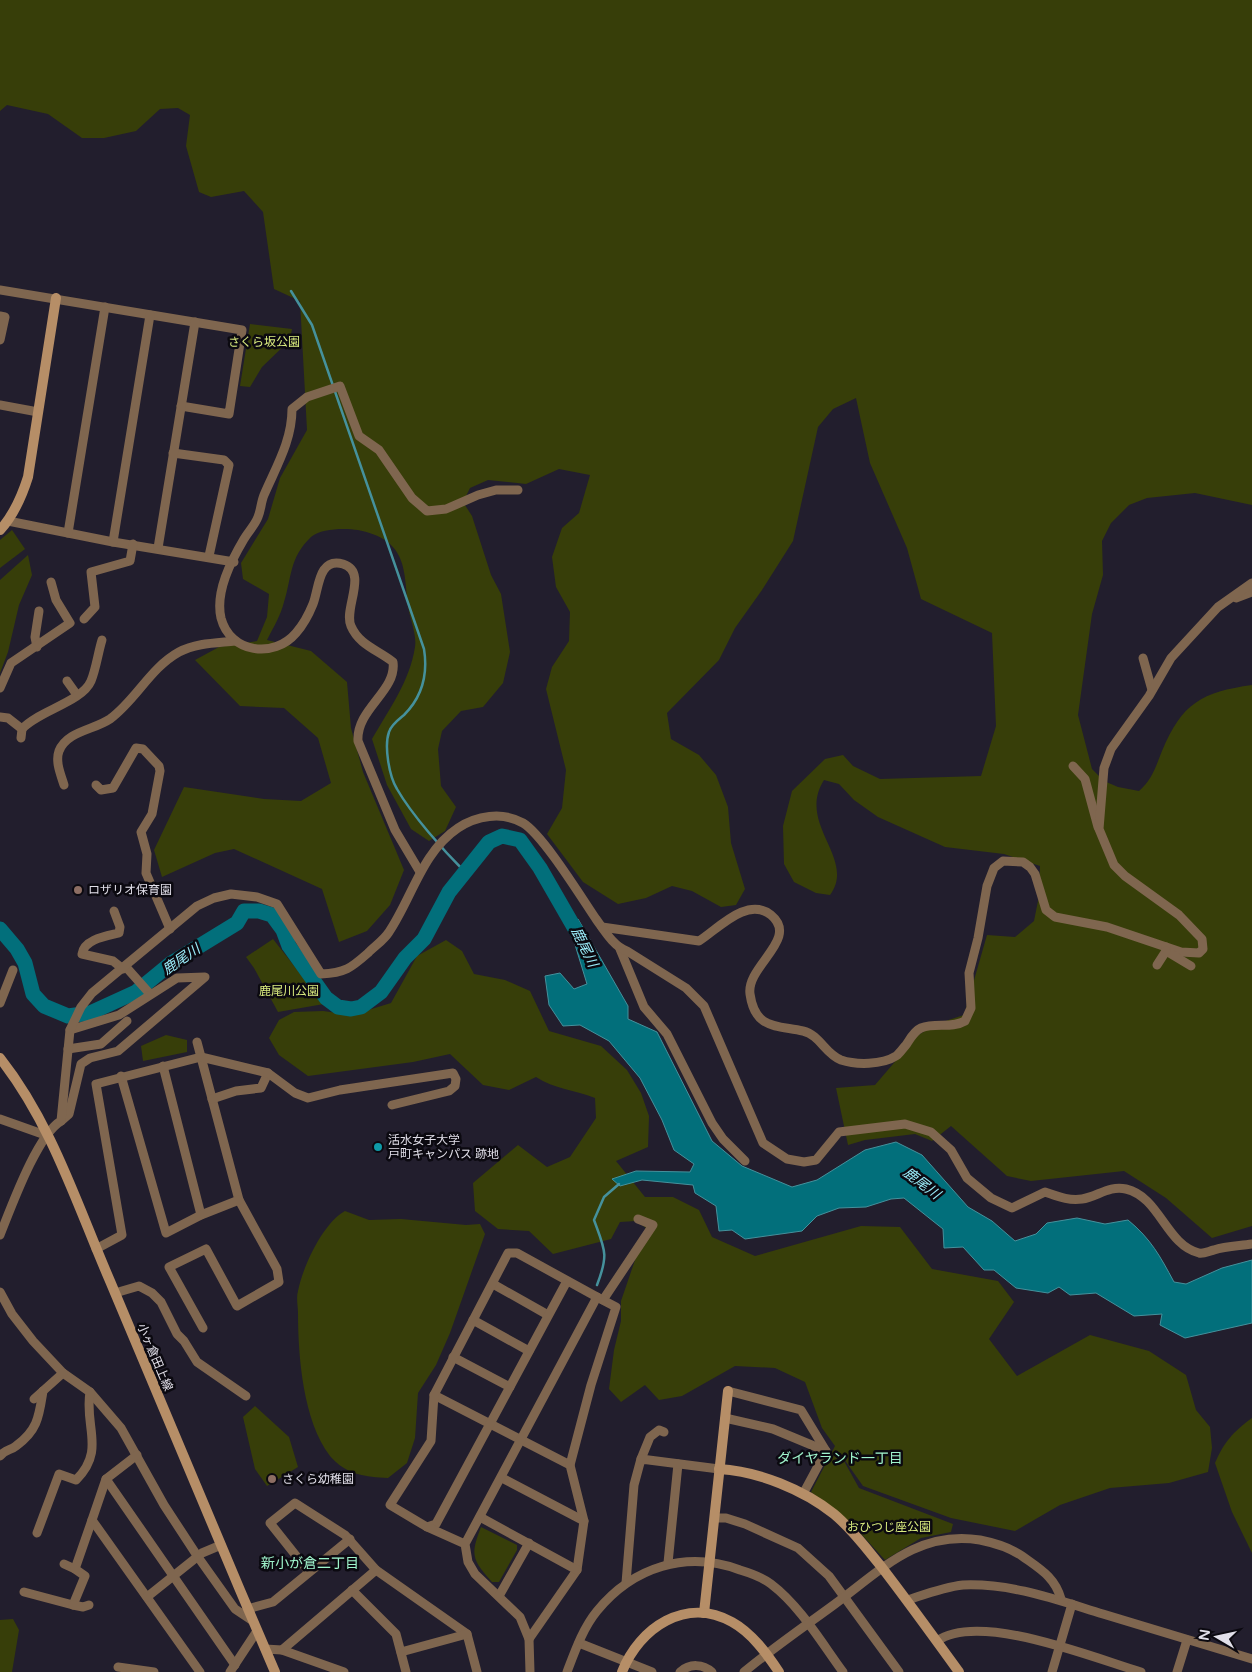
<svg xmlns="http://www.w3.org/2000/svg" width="1252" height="1672" font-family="'Varela Round','Noto Sans JP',sans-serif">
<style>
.green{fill:#373e09}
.water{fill:#026f7b;stroke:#45919c}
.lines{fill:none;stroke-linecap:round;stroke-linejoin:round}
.stream{stroke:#45919c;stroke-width:2.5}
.river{stroke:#026f7b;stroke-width:15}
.street{stroke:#7f664f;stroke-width:9}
.secondary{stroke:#b68e67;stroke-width:10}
.education-dot{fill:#8d6e63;stroke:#0b0910;stroke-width:2}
.culture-dot{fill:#0f9aa8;stroke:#0b0910;stroke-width:2}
.labels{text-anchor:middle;stroke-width:5;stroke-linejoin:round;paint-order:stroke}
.park-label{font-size:12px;fill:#daec7f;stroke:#0b0910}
.poi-label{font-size:12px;fill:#e1dfe9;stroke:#0b0910;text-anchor:start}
.street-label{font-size:12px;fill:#e1dfe9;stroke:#0b0910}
.water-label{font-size:14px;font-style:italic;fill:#9bedfa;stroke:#0b0910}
.neighbourhood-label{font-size:14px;fill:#9ff4cc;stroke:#0b0910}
</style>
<rect width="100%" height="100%" fill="#221e2d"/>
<g class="green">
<path d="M0,0H1252V505L1195,493L1147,498L1129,505L1111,523L1102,541L1103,575L1092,614L1078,715L1092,769L1104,781L1118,787L1139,791C1152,780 1156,766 1162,751C1182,703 1202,692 1252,685V1226L1212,1238L1166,1198L1124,1171L1031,1181L1007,1176L951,1126L932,1141L915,1134L865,1140L848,1145L836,1088L875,1085L917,1036L936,1024L964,1015L987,935L1015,937L1034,921L1039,896L1040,866L1004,854L945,847L878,817L854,800L839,784L824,780C796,824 857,859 830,895L816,893L794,882L784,864L783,826L792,791L825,759L843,755L853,766L880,779L981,776L996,726L992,633L921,599L907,548L870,463L856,398L833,409L818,427L793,541L762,590L735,628L719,660L667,713L671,739L699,755L716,775L728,807L731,843L745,889L736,905L721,907L692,891L672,886L646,898L618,904L583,882L547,834L562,808L566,770L546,689L552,667L569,641L570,612L556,587L552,557L562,528L579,513L590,475L559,469L526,484L488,480L470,488L463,502L472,516L491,575L501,594L510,652L503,683L483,707L461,711L442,731L438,749L441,786L456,807L445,831L429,841L411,829L387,785L372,739C388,711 410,681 415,647C417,635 410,619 408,606C404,566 406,540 358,530C346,528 321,528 311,537C289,558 292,577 284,602C281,615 273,628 267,640L311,651L347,682L351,728L363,772L404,870L390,905L367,931L339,942L322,889L234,849L215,853L162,877L154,850L184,787L264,799L301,801L331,783L318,738L284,708L240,706L195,660L219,647L257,641L267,617L269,594L243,579L241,563L268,519L280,478L307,430L300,301L274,289L263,212L244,191L211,197L199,192L186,146L190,115L178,108L160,109L136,131L104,138H82L48,114L7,105L0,111Z"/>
<path d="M250,324L292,329L290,340L262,367L250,387L240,386Z"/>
<path d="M12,530L25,549L0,568V540Z"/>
<path d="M28,555L32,575L19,605L8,652L0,673V580Z"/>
<path d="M273,939L324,1004L278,1012L254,968L246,957Z"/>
<path d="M446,940L462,951L474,974L505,980L530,991L549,1031L601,1046L627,1070L641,1093L649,1116L648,1147L616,1161L645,1197H673L699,1210L712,1237L755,1256L861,1226L900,1227L932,1269L998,1281L1014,1302L989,1339L1017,1376L1090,1335L1149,1351L1186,1375L1196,1410L1210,1427L1212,1448L1208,1472L1169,1483L1110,1488L1060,1505L1015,1531L951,1518L863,1486L839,1452L859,1488L953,1524L951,1532L921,1538L885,1560L852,1524L811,1492L835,1446L822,1428L805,1382L775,1368L735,1366L682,1396L659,1400L645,1385L621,1402L609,1389L614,1350L621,1321V1301L646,1228L636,1221L620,1222L611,1239L553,1254L529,1231L498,1229L475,1211L473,1183L518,1145L547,1167L570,1157L596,1118L595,1098C575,1090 554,1089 536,1077L509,1090L483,1085L450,1054L413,1062L308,1076L279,1055L269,1038L279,1020L294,1012L323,1011L352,1015L391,1003L417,956Z"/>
<path d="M166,1035L187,1040V1052L143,1061L141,1046Z"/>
<path d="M345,1211L369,1220L401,1219L466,1225L480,1224L485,1234L450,1333L436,1365L418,1393L415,1438L407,1463L388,1478C366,1477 346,1475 330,1456C303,1421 298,1356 298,1313C298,1306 296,1298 298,1291C303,1266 323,1223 345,1211Z"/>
<path d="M255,1406L289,1437L298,1467L267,1486L255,1469L243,1417Z"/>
<path d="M1252,1418V1553L1232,1512L1215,1463C1224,1442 1233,1432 1252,1418Z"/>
<path d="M481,1527L517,1545V1550L499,1582H492C472,1560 470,1555 481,1527Z"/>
<path d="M13,1619L19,1630L12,1672H0V1620Z"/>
</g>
<path class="water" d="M578,919L628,1006V1019L657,1032L712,1141L742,1166L792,1187L817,1180L865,1150L896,1142L922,1155L968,1207L992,1221L1015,1241L1036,1234L1047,1223L1077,1218L1105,1224L1128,1220C1151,1239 1160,1256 1174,1282L1186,1284L1222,1268L1252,1260V1323L1185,1338L1160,1325L1162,1314L1134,1316L1096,1293L1070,1295L1059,1287L1048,1293L1016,1288L994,1270H984L963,1247L944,1248L943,1229L904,1198L891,1199L866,1207L839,1208L817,1216L802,1231L745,1239L732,1230L719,1231L716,1206L695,1193L693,1185L642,1180L620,1186L612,1179L636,1171L690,1172L694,1164L674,1150L662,1120L640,1078L609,1041L580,1025L563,1026L549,1005L545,976L560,973L574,989L587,984L569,925Z"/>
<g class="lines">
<g class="stream">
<path d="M291,291L312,325L424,649C428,674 423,696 404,715C398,720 391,725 389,732C384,746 389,776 397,789C412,815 443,850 465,872"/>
<path d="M597,1285C609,1254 605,1250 594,1220L604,1197L619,1184"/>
</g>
<path class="river" d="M0,929L17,949L25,963L33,994L44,1006L68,1016L90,1013L136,992L170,964L237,923L244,911H259L272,915L283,930L289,946L326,998L338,1007L351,1009L361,1007L381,992L405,958L424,939L449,892L489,842L502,836L520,840L540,868L582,941"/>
<g class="street">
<path d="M0,290L242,330L229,414L181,406"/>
<path d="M0,316L5,317L0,340"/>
<path d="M0,405L38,412"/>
<path d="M173,453L224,460L229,465L209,556"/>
<path d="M8,521L113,542L234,562"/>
<path d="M68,533L105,307"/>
<path d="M113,542L150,315"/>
<path d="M158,548L195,322"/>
<path d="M1236,598L1252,592"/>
<path d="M84,619L95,607L91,572L130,561L133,544"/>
<path d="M37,647L35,637L39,611"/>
<path d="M1143,658L1152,690"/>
<path d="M67,681L77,695"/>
<path d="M0,688L11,663L70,623L56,600L51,582"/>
<path d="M0,717L8,718L22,729L21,738"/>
<path d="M22,729C38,711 82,702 91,681C96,669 98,653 102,640"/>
<path d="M1073,766L1085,779L1098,827"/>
<path d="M64,785C61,775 55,762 59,751C67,731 94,730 110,719C136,700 150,668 179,652C196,643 216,643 235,641"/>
<path d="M96,785L101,790L113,788L136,748L143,749L159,766L160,771L152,814L141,832L147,854L146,873L170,929"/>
<path d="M420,872L395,830L358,741C356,709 397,691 393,662C378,650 359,645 351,626C343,609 369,572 343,564C318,557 319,589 313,604C309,614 303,625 296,633C274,659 230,653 221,618C215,592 231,561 244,539C248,532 255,525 258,517C261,510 261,502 264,495C276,467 292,441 292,409L307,397L340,386L359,436L379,450L412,498L427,511L446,509L478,495L496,490H518"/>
<path d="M114,911L120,927L119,933C107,936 84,939 82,954L113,961L123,969"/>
<path d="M602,927L699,941C718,929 747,896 771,915C800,939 746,966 750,994C755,1029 775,1025 803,1031C820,1035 825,1054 841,1060C856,1065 882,1065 896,1056C900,1053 903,1048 906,1045C910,1039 914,1031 921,1028C936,1022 951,1029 965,1021L971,1008L969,973L978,938L987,886L994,868L1003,861L1023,862L1030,867L1035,874L1046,910L1055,917L1107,927L1181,952L1199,953L1203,949L1202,939L1179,915L1125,876L1114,865L1099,829L1104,768L1111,749L1149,696L1171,658L1218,607L1252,583"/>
<path d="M1166,947V951L1191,966"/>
<path d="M620,949L644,1007L667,1034L712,1123L723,1139L745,1161"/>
<path d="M1157,965L1166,951"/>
<path d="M126,967L150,994"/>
<path d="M0,1003L13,970"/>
<path d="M197,1042L239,1200L277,1269L279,1282L237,1306L206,1249L169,1267L203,1328"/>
<path d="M68,1049L101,1044L127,1021"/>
<path d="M163,1066L201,1215"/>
<path d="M121,1076L166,1233L201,1215L239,1200"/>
<path d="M212,1099L236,1091L261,1088L268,1073"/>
<path d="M0,1119L48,1136"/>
<path d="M61,1121L69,1114L81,1064L90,1058L118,1051L205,977L177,978L119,1015L70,1030"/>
<path d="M0,1235C11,1208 37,1135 61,1121L70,1030L81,1007L92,993L197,906L214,898L231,894L257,897L277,904L321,974C345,973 351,968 368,953C375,946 384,940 389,932C412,898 422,852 458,828C476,816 502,811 523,823C543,835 581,897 596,919C604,930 614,947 627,951L686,988L704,1006L763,1143L787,1159L804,1162L816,1160L839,1132L905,1124L931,1132L951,1150L967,1178L991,1198L1012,1208L1045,1192C1057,1196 1068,1201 1082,1199C1097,1197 1109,1185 1126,1189C1160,1197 1166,1245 1199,1253C1204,1254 1209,1251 1214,1250C1226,1246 1239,1246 1252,1244"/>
<path d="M96,1249L122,1235L96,1084L201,1057L268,1073L295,1093L308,1098L340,1090L453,1073L456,1079L455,1086L449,1091L392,1105"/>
<path d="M493,1284L548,1315"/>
<path d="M0,1292L12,1314L33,1341L63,1373L90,1392L121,1428L164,1505L198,1557L235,1609L253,1621"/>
<path d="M115,1293L139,1286L152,1293L161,1302L177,1334L184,1341L197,1362L246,1396"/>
<path d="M603,1300L653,1225L638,1219"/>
<path d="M473,1320L529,1351"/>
<path d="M453,1357L510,1387"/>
<path d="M728,1391L801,1410L826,1451L803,1494"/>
<path d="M434,1395L570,1465L584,1521L577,1570L529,1639"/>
<path d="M34,1399L63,1373"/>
<path d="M725,1418L773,1429L826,1451"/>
<path d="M137,1455L106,1479L92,1520L200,1672"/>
<path d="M0,1456C7,1448 10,1451 16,1446C38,1430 39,1416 43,1391"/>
<path d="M641,1459L650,1437L659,1430L664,1432"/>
<path d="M570,1465L591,1385L616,1307L597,1297"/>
<path d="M502,1478L584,1521"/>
<path d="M106,1479L235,1665"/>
<path d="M480,1517L577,1570"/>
<path d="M715,1518H726L745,1524L798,1548L829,1576L899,1672"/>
<path d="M427,1527L436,1524L567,1281"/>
<path d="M37,1533L59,1474L76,1480C106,1450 84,1427 90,1392"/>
<path d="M465,1544L427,1527L390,1505L431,1441L434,1395L508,1253H517L597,1297L465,1544L468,1562L475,1574L520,1617L529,1639L530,1672"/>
<path d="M668,1563L678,1464"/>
<path d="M64,1564L75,1569"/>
<path d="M309,1572L270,1523L295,1503L345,1535L376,1570L467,1634L477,1672"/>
<path d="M626,1583L634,1485L641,1459L719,1469"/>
<path d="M352,1590L396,1634L406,1672"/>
<path d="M24,1592L73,1605L85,1576L75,1569L92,1520"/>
<path d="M499,1596L529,1543"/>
<path d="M147,1597L202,1553L221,1545"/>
<path d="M908,1600C926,1594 944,1587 963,1585C1012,1583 1057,1600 1103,1614C1153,1629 1202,1644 1252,1659"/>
<path d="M73,1605L83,1607L89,1605"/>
<path d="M247,1609L273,1602L350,1539"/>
<path d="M937,1641C979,1611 1094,1658 1141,1672"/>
<path d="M579,1643L652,1672"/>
<path d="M265,1649L282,1650L344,1672"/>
<path d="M282,1650L376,1570"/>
<path d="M401,1652L467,1634"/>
<path d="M118,1667L154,1672"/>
<path d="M230,1672L257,1631"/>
<path d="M567,1672C575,1651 583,1628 597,1611C633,1567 686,1550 740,1570C750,1573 762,1577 771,1584C800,1606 821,1642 843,1672"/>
<path d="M680,1672C690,1663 703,1664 712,1672"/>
<path d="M744,1672C773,1648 805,1626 835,1604C881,1570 918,1530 980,1540C995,1543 1009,1547 1022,1556C1040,1569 1055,1577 1061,1599"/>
<path d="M1052,1672L1072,1604"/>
<path d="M1177,1672L1187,1640"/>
</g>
<g class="secondary">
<path d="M0,530C14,515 22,496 28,477L56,298"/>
<path d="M0,1058C52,1124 77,1205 110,1281C165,1411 219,1542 275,1672"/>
<path d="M719,1469C758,1471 804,1490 834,1514C852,1529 866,1548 880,1565C907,1600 933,1636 959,1672"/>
<path d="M704,1613L728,1391"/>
<path d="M622,1672C639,1628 686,1596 732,1622C752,1633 767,1654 779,1672"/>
</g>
</g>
<g class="education-dot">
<circle cx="78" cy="890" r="5"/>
<circle cx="272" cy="1479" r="5"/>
</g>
<circle class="culture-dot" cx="378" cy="1147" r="5"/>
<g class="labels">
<g class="park-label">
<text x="264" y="346">さくら坂公園</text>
<text x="289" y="995">鹿尾川公園</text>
<text x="889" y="1531">おひつじ座公園</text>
</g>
<g class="poi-label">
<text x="88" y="894">ロザリオ保育園</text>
<text x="388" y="1144">活水女子大学<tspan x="388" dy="14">戸町キャンパス 跡地</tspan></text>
<text x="282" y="1483">さくら幼稚園</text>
</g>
<g class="street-label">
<text transform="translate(155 1357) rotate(67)" y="4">小ヶ倉田上線</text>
</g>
<g class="water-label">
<text transform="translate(585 947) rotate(64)" y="5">鹿尾川</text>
<text transform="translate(181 959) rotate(-34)" y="5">鹿尾川</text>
<text transform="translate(922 1183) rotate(37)" y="5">鹿尾川</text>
</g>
<g class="neighbourhood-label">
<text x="840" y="1463">ダイヤランド一丁目</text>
<text x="310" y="1568">新小が倉二丁目</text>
</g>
</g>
<g transform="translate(1217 1637) rotate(279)" stroke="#0b0910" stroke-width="4" paint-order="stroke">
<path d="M0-4L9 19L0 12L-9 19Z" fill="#e1dfe9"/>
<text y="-8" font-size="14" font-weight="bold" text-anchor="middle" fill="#e1dfe9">N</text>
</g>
</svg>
